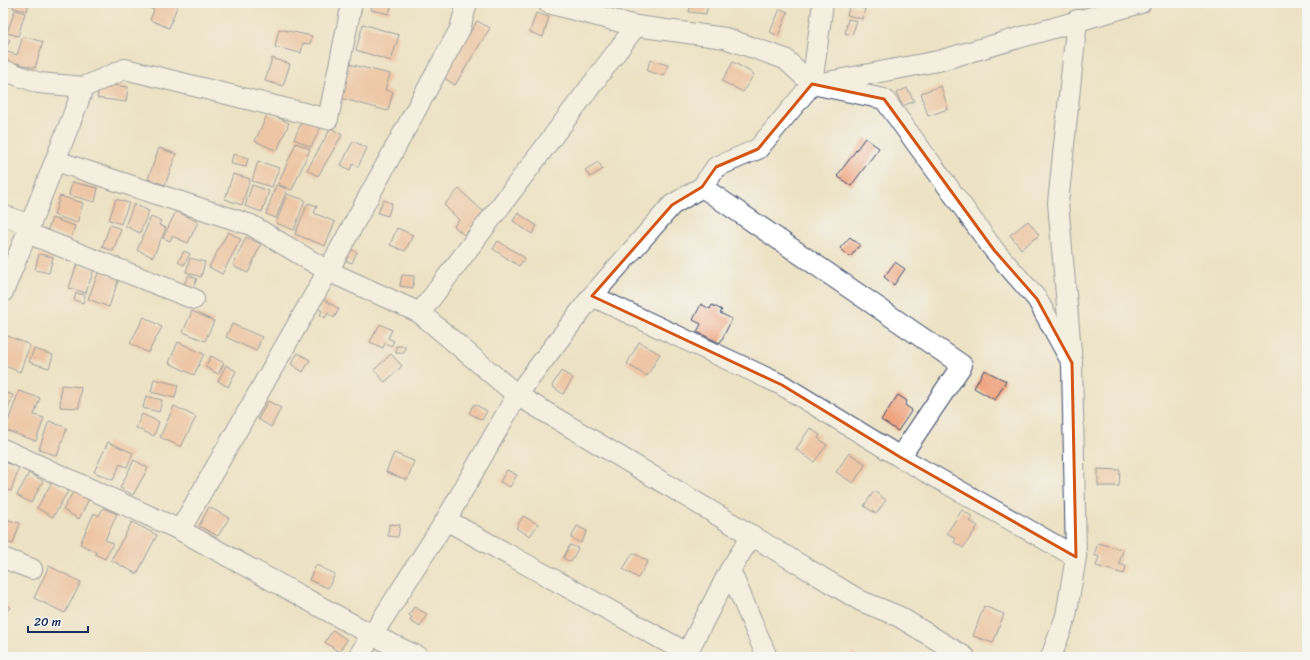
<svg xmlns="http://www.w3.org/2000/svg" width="1310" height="660" font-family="Sriracha,sans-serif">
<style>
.building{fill:#efa47f}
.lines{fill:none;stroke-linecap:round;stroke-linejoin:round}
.minor-casing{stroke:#3a4a6d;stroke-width:22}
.minor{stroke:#fff;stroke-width:20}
.marked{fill:none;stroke:#d45514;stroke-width:3;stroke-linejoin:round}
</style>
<rect width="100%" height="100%" fill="#f6f6f2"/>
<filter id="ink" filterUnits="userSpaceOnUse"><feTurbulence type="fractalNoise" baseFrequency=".025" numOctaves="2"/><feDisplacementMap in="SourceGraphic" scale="8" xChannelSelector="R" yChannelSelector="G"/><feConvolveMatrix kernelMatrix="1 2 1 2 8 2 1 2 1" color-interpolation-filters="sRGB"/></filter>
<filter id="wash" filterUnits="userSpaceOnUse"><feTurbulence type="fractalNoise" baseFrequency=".012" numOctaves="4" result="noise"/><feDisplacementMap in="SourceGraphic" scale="16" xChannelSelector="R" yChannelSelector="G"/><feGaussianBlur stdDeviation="0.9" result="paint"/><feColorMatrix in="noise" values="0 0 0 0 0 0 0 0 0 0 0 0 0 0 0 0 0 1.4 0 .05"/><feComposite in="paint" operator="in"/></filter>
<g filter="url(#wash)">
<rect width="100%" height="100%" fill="#ede2c4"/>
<g id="blocks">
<g class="building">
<path d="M3,3H12L10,7L3,5Z"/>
<path d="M14,3H29L27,11L13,8Z"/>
<path d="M146,3L178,4L169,28L150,20L154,10L145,6Z"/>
<path d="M373,3H392L389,14L371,10Z"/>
<path d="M691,3H708L706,14L689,12Z"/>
<path d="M1062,3H1074V5L1063,7Z"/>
<path d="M850,5L865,9L862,19L847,15Z"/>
<path d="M780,9L788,12L778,36L770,32Z"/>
<path d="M15,10L25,13L18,36L7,33Z"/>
<path d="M536,13L549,17L543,37L530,32Z"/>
<path d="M848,19L857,21L852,35L845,33Z"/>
<path d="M477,21L490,28L455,85L443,77Z"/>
<path d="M363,24L399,35L391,61L356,50Z"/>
<path d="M279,29L312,36L310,44L303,43L301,53L275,47Z"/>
<path d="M3,36L10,40L3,55Z"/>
<path d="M23,36L43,42L35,68L16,63L15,67L3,63L7,52L17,55Z"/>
<path d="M272,58L290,64L283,86L265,81Z"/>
<path d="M650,60L668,65L664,76L647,71Z"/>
<path d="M733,62L754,74L743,92L722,81Z"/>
<path d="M349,64L390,74L385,90L393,92L388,111L340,98Z"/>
<path d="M104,84L128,87L126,102L97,98L99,89L103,90Z"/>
<path d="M941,86L948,109L928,116L921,93Z"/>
<path d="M907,88L914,101L903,106L896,93Z"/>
<path d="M268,113L289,123L277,151L255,141Z"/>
<path d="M303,119L321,127L311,147L294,139Z"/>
<path d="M331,128L342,135L318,176L307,170Z"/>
<path d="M865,138L879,148L851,186L837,176Z"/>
<path d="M353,141L367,148L358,167L353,164L350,170L341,165Z"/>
<path d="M296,143L310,149L292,190L278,184Z"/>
<path d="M159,148L176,154L165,185L148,179Z"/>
<path d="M233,154L248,158L246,167L231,164Z"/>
<path d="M258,161L279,168L272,187L252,181Z"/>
<path d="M598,162L603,169L590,177L585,170Z"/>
<path d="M233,174L250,179L242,205L225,199Z"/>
<path d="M72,182L98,188L95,202L69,195Z"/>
<path d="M252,185L269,191L262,212L245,206Z"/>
<path d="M276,185L287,189L276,218L266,214Z"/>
<path d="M459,189L485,213L464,235L454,226L459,220L444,205Z"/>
<path d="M287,194L305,200L294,230L276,223Z"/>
<path d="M60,196L83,203L77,223L54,215Z"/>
<path d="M116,199L129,203L121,224L109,220Z"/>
<path d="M383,200L392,203L388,216L378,213Z"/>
<path d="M308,203L317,206L314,213L335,222L325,246L295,234Z"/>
<path d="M134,204L149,211L140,233L125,226Z"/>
<path d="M176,211L198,222L188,243L172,236L170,241L163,238Z"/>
<path d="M518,213L537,226L532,234L513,221Z"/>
<path d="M151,217L161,221L159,225L166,228L153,257L137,250Z"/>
<path d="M52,218L75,226L71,239L47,231Z"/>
<path d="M1028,221L1039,235L1021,249L1010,235Z"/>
<path d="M110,225L121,229L113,251L102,247Z"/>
<path d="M397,228L413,235L405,251L390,245Z"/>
<path d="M228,232L241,239L222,274L209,267Z"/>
<path d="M246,237L261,244L248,273L233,266Z"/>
<path d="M850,237L860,245L850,257L840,248Z"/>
<path d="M498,241L525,258L519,266L493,249Z"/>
<path d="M347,248L357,252L352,263L342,259Z"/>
<path d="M184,251L190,254L184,265L178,262Z"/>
<path d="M39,254L53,257L49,273L35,270Z"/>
<path d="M190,258L205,262L201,277L186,272Z"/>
<path d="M895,262L905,269L894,285L884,277Z"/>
<path d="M77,264L94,269L86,293L69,288Z"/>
<path d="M99,271L119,278L109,307L88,299Z"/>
<path d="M189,275L197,279L190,294L181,290Z"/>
<path d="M402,275L414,276L413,288L400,286Z"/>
<path d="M76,293L85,295L83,303L74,300Z"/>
<path d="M323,299L339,309L334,318L328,313L325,318L320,315L322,311L318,308Z"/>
<path d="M701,304L710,309L712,305L722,310L720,313L732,319L720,343L697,332L701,324L693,320Z"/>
<path d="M192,311L214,321L205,341L183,332Z"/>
<path d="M144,317L162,327L148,353L130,343Z"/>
<path d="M232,324L262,337L256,351L226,337Z"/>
<path d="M380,324L392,330L388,338L394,341L391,346L385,343L383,348L370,342Z"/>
<path d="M5,335L30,345L20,372L3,365V339Z"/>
<path d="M178,342L204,354L194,375L169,363Z"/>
<path d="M639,342L660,354L647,376L627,364Z"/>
<path d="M396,346H405L404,353H396Z"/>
<path d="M34,349L53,355L49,368L29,362Z"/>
<path d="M298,353L310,360L303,372L291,364Z"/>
<path d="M391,354L402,366L385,382L374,370Z"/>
<path d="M211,356L224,363L218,374L205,367Z"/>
<path d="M226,365L236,371L228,387L218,381Z"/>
<path d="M984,370L1006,381L995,400L974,388Z"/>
<path d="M561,371L573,378L563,394L552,386Z"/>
<path d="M154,379L178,385L175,398L151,392Z"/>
<path d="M61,385L81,387L79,408L60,407Z"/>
<path d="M19,391L40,398L34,415L44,418L36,441L5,430Z"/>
<path d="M3,392L13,395L3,423Z"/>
<path d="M898,395L907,401L905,405L912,410L898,431L881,420Z"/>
<path d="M146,396L162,400L159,412L143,408Z"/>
<path d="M268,401L281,408L271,427L258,419Z"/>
<path d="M474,404L487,411L482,420L469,413Z"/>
<path d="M174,406L196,417L181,447L160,437Z"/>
<path d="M142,414L159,422L154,436L136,428Z"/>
<path d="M49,421L67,428L57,456L39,449Z"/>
<path d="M810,428L820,435L818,438L827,445L814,462L796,449Z"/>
<path d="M108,442L133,453L127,467L120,464L113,480L94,472Z"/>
<path d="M394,453L414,461L407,480L386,472Z"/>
<path d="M849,453L866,464L853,483L836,472Z"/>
<path d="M134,460L148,468L133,495L120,488Z"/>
<path d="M4,462L19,467L11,491L3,488Z"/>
<path d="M1098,469L1120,470L1119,486H1098Z"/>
<path d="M507,470L517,475L510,487L500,482Z"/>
<path d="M29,473L43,481L31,503L17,495Z"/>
<path d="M52,482L68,491L53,517L37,508Z"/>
<path d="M74,490L89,499L79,519L63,510Z"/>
<path d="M874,491L886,500L876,514L864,506Z"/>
<path d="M209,507L229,518L218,536L199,526Z"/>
<path d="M103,508L117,514L105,540L113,543L105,559L95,554L96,552L80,544L94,513L99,516Z"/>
<path d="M962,510L973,517L970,521L978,526L963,548L954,542L956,539L947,533Z"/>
<path d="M523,516L538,524L530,536L516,528Z"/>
<path d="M5,519L20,523L13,544L3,541V525Z"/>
<path d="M132,522L157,535L137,574L111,560Z"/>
<path d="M389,524L400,525L398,537L388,536Z"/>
<path d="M577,526L587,531L581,543L571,538Z"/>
<path d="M1098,543L1123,550L1119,564L1126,566L1124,574L1096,566L1099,557L1094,555Z"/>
<path d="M570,545L578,548L571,562L563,558Z"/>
<path d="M633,553L648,561L638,578L623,569Z"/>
<path d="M316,565L335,574L328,588L309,580Z"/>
<path d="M49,566L81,582L65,613L34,598Z"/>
<path d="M3,601L10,608L3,614Z"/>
<path d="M984,606L1004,614L993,643L973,636Z"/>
<path d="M414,607L427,614L420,627L410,621L412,617L409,615Z"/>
<path d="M333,630L347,640L339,652L325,642Z"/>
<path d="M852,653L859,657H850Z"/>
</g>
</g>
</g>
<g filter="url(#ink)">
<use href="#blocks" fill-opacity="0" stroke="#3a4a6d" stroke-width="1"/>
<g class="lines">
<g class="minor-casing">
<g id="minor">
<path d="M548,3L636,26L725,38L785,59L812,84L884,99L994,250L1037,299L1072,363"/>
<path d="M3,70L39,83L84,87"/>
<path d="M822,83L938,61L1141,3"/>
<path d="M56,161L251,225L328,271L420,313L517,395L861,601L898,616L965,657"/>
<path d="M702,187L962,365L900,457"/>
<path d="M3,215L30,225"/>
<path d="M3,292L27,233"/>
<path d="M592,296L782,385L900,457L1076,557"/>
<path d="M194,299L27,233L84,87L125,69L328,119L352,3"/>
<path d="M420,313L636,26"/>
<path d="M3,449L180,530L372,635L419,657"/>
<path d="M446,520L687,653L730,570"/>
<path d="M180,530L328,271L460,29L467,3"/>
<path d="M752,535L730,570L767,657"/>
<path d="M3,558L32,569"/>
<path d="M358,657L446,520L517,395L592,296L672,205L702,187L716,167L758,149L812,84L823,3"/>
<path d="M1051,657L1066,616L1076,557L1072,363L1058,203L1077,20"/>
</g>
</g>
<use href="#minor" class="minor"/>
</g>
</g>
<path d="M0 0H1310V660H0ZM812,84L884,99L994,250L1037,299L1072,363L1076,557L900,457L782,385L592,296L672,205L702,187L716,167L758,149Z" fill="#ede2c4" fill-opacity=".55" fill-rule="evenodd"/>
<path class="marked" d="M812,84L884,99L994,250L1037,299L1072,363L1076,557L900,457L782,385L592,296L672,205L702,187L716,167L758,149Z"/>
<rect width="1310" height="660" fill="none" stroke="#f6f6f2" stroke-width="16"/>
<path d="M28 626v6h60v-6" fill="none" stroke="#1b2f5e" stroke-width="2"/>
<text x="34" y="626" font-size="12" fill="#1b2f5e" stroke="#f6f6f2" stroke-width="3" paint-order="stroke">20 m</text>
</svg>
